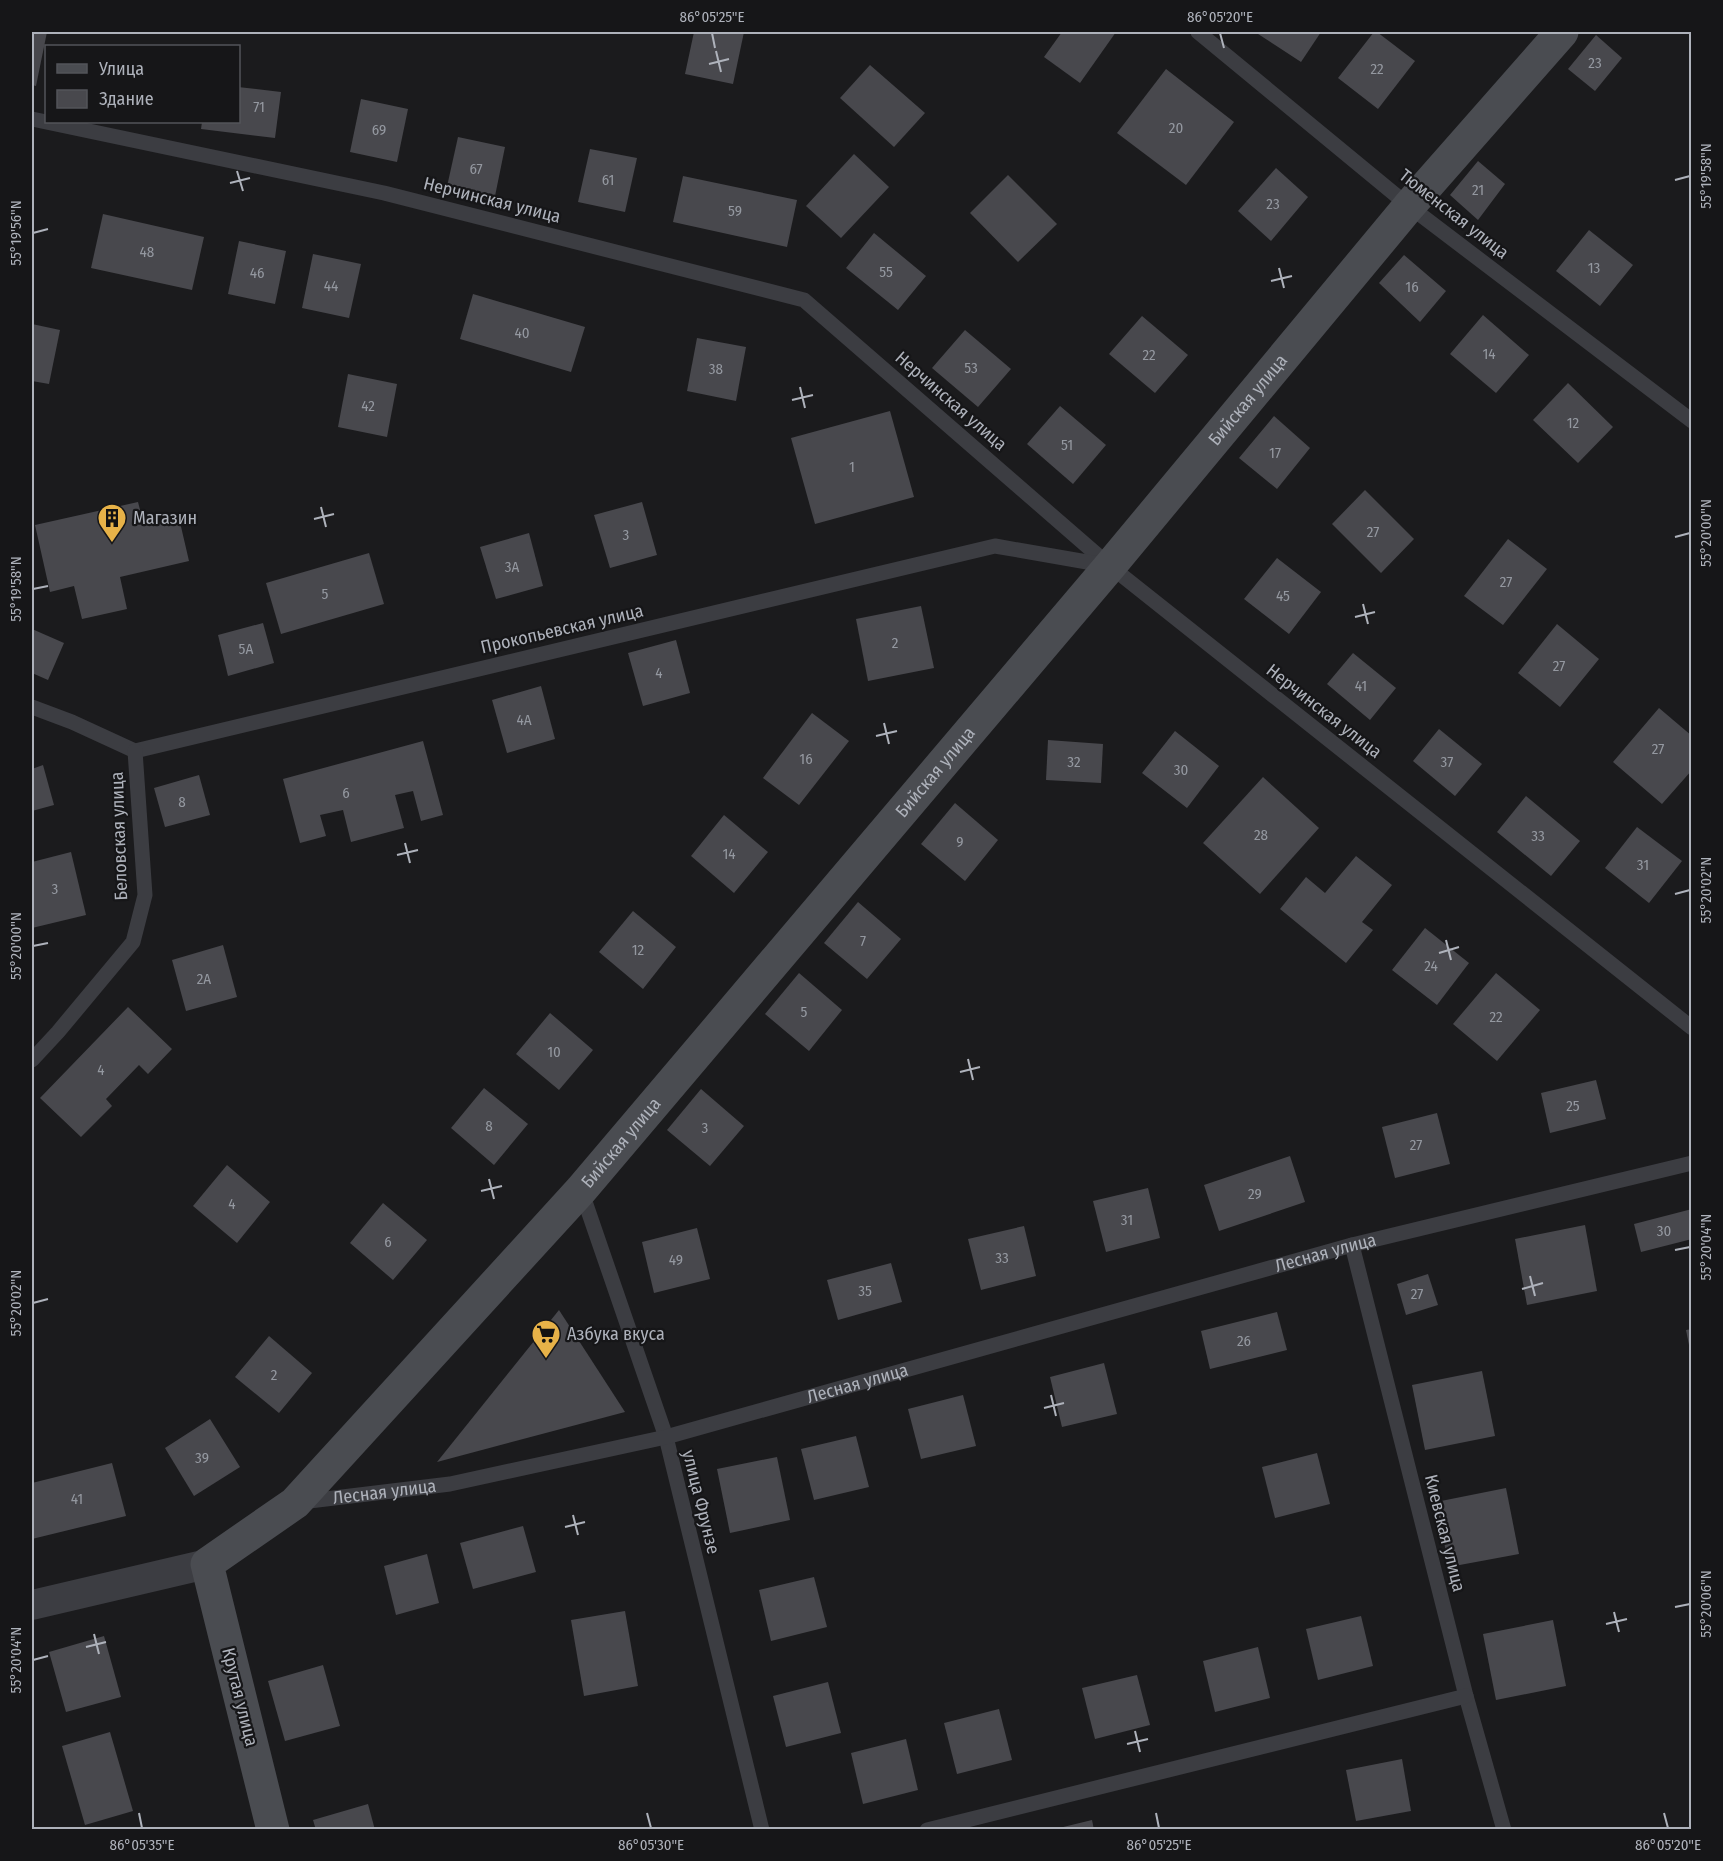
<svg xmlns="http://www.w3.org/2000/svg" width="1723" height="1861" font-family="'Fira Sans Condensed',sans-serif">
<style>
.building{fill:#48484d}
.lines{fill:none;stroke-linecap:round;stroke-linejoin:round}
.lane{stroke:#3c3d42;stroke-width:15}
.street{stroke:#3c3d42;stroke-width:30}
.secondary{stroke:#4a4c51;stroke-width:33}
.ticks{fill:none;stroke:#aeb2bb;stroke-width:2}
.labels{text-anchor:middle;stroke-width:4.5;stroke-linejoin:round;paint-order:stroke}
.number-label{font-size:15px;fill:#9498a0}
.street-label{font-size:18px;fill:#aeb2bb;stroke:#161618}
.poi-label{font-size:18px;fill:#aeb2bb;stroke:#161618;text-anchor:start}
.neatline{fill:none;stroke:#aeb2bb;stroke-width:2}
.ticks-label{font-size:15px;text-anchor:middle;fill:#aeb2bb}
</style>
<rect width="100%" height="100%" fill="#1b1b1d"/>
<g class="building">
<path d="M32,32H47L36,86L32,85Z"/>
<path d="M694,32H744L733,84L685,74Z"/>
<path d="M1062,32H1116L1080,83L1044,57Z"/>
<path d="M1255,32H1321L1301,62Z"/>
<path d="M1374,32H1377L1415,61L1378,109L1338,78Z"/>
<path d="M1596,35L1622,58L1595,91L1568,69Z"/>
<path d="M870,65L925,113L894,147L840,98Z"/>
<path d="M1166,69L1234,122L1186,185L1117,133Z"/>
<path d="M238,87L281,92L275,138L201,129L202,122H238Z"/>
<path d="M361,99L408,109L397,162L350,152Z"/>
<path d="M458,137L505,147L494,201L446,191Z"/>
<path d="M590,149L637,158L625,212L578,202Z"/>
<path d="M854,154L889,187L841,238L806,206Z"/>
<path d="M1478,161L1505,184L1478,220L1450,195Z"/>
<path d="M1276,168L1308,197L1271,241L1238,211Z"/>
<path d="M1008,175L1057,224L1018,262L970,213Z"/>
<path d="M683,176L797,200L787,247L673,222Z"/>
<path d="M103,214L204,237L192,290L91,268Z"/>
<path d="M1589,230L1633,265L1600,306L1556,271Z"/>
<path d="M874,233L926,276L898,310L846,268Z"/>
<path d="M239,241L286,251L275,304L228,294Z"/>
<path d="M313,254L361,264L349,318L302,308Z"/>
<path d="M1404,255L1446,291L1420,322L1379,283Z"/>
<path d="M473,294L585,327L571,372L460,339Z"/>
<path d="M1483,315L1529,355L1496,393L1450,354Z"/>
<path d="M1142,316L1188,355L1155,393L1109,354Z"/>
<path d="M32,324L60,330L49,384L32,381Z"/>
<path d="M965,330L1011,369L978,407L932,368Z"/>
<path d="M697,338L746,347L736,401L687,391Z"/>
<path d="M348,374L397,384L387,437L338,427Z"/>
<path d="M1568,383L1613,427L1578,463L1533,420Z"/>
<path d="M1060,406L1106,445L1073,484L1027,444Z"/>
<path d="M890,411L914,497L815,524L791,438Z"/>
<path d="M1274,416L1310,448L1277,489L1239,458Z"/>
<path d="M1365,490L1414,539L1381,573L1332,524Z"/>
<path d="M138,502L144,525L179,518L189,561L120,577L127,609L82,619L74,586L50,592L35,525Z"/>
<path d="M642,502L657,555L610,568L594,515Z"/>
<path d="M529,533L543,586L496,599L480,547Z"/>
<path d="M1508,539L1547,569L1503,625L1464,596Z"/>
<path d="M369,553L384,604L281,634L266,583Z"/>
<path d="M1277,558L1321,592L1289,634L1244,599Z"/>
<path d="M921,606L934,668L868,681L856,619Z"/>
<path d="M263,623L274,663L228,676L218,635Z"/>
<path d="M1557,624L1599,659L1560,707L1518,673Z"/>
<path d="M32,629L64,643L48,680L32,673Z"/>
<path d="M676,640L690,693L643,706L628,653Z"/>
<path d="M1353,653L1396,688L1370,720L1327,684Z"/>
<path d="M541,686L555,739L507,753L492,700Z"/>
<path d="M1659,708L1692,736V770L1662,804L1613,762Z"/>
<path d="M812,713L849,741L799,805L763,778Z"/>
<path d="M1439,729L1482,764L1455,796L1413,761Z"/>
<path d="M1175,731L1219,766L1187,808L1142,773Z"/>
<path d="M1048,740L1103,744L1101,783L1046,780Z"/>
<path d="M423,741L443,815L421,821L413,791L395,795L404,828L351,842L343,810L320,815L326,836L300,843L283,779Z"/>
<path d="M43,765L54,805L32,811V769Z"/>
<path d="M199,775L210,815L165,827L154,788Z"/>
<path d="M1263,777L1319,828L1260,894L1203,843Z"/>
<path d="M1526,796L1580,841L1551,876L1497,832Z"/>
<path d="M955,803L998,840L965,881L921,844Z"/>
<path d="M724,815L768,852L734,893L691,856Z"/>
<path d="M1637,827L1682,861L1649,903L1605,868Z"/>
<path d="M71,852L86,915L32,928V862Z"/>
<path d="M1356,856L1392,885L1362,922L1373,930L1346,963L1280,909L1306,877L1325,893Z"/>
<path d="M858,902L901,939L867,979L824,943Z"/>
<path d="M633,911L676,947L643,989L599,952Z"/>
<path d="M1425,928L1469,963L1437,1005L1392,970Z"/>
<path d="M223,945L237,997L186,1011L172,960Z"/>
<path d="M799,973L842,1010L809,1051L765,1014Z"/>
<path d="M1496,973L1540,1010L1497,1061L1453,1024Z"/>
<path d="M128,1007L172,1049L148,1074L139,1065L106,1099L112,1106L81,1137L40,1098Z"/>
<path d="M550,1013L593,1050L559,1090L516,1054Z"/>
<path d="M1596,1080L1606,1119L1550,1133L1541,1093Z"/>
<path d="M484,1088L528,1124L494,1165L451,1128Z"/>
<path d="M701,1089L744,1126L710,1166L667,1130Z"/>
<path d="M1437,1113L1450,1164L1395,1178L1382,1127Z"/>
<path d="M1290,1156L1305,1202L1219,1231L1204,1185Z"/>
<path d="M227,1165L270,1202L237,1243L193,1206Z"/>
<path d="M1148,1188L1160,1238L1106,1252L1093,1201Z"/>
<path d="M383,1203L427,1240L393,1280L350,1243Z"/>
<path d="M1692,1209V1239L1641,1252L1634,1224Z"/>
<path d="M1585,1225L1597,1291L1527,1305L1515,1239Z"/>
<path d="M1024,1226L1036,1276L981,1290L968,1239Z"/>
<path d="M697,1228L710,1279L654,1293L642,1242Z"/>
<path d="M891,1263L902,1302L838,1320L827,1280Z"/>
<path d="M1428,1274L1438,1305L1406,1315L1397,1284Z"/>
<path d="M559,1310L625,1412L437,1462Z"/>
<path d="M1277,1312L1287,1350L1210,1369L1201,1331Z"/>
<path d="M1692,1329V1350H1690L1686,1330Z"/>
<path d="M269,1336L312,1373L279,1413L235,1377Z"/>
<path d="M1104,1363L1117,1414L1062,1427L1050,1377Z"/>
<path d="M1482,1371L1495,1436L1425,1450L1412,1385Z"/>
<path d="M963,1395L976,1446L921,1459L908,1409Z"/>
<path d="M210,1419L240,1467L194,1496L165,1448Z"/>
<path d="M856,1436L869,1487L814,1500L801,1449Z"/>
<path d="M1317,1453L1330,1504L1275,1518L1262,1467Z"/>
<path d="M777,1457L790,1520L730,1533L717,1469Z"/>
<path d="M112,1463L126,1516L32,1539V1483Z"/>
<path d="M1506,1488L1519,1554L1449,1567L1436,1502Z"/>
<path d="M523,1526L536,1572L473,1589L460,1543Z"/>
<path d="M427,1554L439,1603L396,1615L384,1566Z"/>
<path d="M814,1577L827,1627L771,1641L759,1590Z"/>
<path d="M625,1611L638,1686L584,1696L571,1620Z"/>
<path d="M1361,1616L1373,1666L1318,1680L1306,1629Z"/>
<path d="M1553,1620L1566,1686L1496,1700L1483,1634Z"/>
<path d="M104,1636L121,1697L66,1712L49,1652Z"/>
<path d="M1258,1647L1270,1698L1215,1712L1203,1661Z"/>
<path d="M323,1665L340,1726L285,1741L268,1681Z"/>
<path d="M1137,1675L1150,1725L1095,1739L1082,1688Z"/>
<path d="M828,1682L841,1733L786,1747L773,1696Z"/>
<path d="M999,1709L1012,1760L957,1774L944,1723Z"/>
<path d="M110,1732L133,1811L85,1825L62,1746Z"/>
<path d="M906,1739L918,1790L863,1804L851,1753Z"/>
<path d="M1402,1759L1411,1811L1356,1821L1346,1770Z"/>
<path d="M368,1804L375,1830H316L313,1820Z"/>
<path d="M1092,1820L1094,1830H1055V1829Z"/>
</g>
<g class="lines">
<g class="lane">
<path d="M1198,32L1409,206L1692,421"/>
<path d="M32,119L384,193L804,300L1110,566L1692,1028"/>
<path d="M32,707L72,722L135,751L995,546L1110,566"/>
<path d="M32,1060L58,1032L133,942L145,895L135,751"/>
<path d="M581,1190L666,1437L762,1830"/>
<path d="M1352,1245L1466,1696L1504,1830"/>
<path id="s1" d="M301,1502L450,1484L666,1437L1352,1245L1692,1163"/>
<path d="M927,1830L1466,1696"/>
</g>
<path class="street" d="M32,1605L207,1564"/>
<path class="secondary" id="s2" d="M273,1830L207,1564L295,1503L581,1190L1110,566L1409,206L1562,32"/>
</g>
<path class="ticks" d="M712,33L715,48M1220,33L1224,48M716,51L721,72M709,64L729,59M237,171L243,191M1675,180L1690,176M230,183L250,178M33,233L48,229M1279,268L1284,288M1271,281L1292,276M800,387L805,408M792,400L813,395M321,507L326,527M314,519L334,514M1675,537L1690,533M33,589L48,586M1363,604L1368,624M1355,617L1375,612M884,723L889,744M876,736L897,731M405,843L410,863M397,855L418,850M1675,894L1690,890M1446,940L1451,960M33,946L48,943M1439,953L1459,947M968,1059L973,1080M960,1072L980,1067M489,1179L494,1199M481,1191L502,1186M1675,1250L1690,1247M1530,1276L1535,1296M1522,1289L1543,1283M33,1303L48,1299M1051,1395L1056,1416M1044,1408L1064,1403M573,1515L578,1535M565,1527L585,1522M1675,1607L1690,1604M1614,1612L1619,1632M1606,1624L1627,1619M94,1634L99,1654M86,1647L106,1642M33,1660L48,1656M1135,1731L1140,1752M1127,1744L1148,1739M139,1813L142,1828M647,1813L651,1828M1156,1813L1159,1828M1664,1813L1668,1828"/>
<defs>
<g id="building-pin" transform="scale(1.5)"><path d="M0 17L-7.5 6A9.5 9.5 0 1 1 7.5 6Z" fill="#e7b248" stroke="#161618"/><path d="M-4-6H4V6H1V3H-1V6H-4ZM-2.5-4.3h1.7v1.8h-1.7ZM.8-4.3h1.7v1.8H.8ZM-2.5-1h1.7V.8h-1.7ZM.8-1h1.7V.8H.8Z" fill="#111"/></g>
<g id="supermarket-pin" transform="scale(1.5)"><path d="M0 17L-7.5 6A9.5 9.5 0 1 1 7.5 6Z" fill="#e7b248" stroke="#161618"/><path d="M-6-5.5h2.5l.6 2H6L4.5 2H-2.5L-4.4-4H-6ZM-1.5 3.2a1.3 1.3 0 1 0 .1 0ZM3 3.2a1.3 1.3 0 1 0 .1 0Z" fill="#111"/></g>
</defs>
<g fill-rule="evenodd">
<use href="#building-pin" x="112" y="518"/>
<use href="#supermarket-pin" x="546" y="1334"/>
</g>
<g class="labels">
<g class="number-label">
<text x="1595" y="68">23</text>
<text x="1377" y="74">22</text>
<text x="259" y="112">71</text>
<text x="1176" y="133">20</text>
<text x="379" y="135">69</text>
<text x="476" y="174">67</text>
<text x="608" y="185">61</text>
<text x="1478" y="195">21</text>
<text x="1273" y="209">23</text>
<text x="735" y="216">59</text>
<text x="147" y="257">48</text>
<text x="1594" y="273">13</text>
<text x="886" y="277">55</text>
<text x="257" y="278">46</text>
<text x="331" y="291">44</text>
<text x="1412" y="292">16</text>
<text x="522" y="338">40</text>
<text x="1489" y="359">14</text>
<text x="1149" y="360">22</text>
<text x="971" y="373">53</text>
<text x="716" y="374">38</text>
<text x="368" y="411">42</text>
<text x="1573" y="428">12</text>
<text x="1067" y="450">51</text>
<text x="1275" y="458">17</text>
<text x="852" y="472">1</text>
<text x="1373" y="537">27</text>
<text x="626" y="540">3</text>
<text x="512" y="572">3А</text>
<text x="1506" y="587">27</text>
<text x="325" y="599">5</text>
<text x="1283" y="601">45</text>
<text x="895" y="648">2</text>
<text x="246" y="654">5А</text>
<text x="1559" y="671">27</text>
<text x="659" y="678">4</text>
<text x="1361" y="691">41</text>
<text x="524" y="725">4А</text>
<text x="1658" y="754">27</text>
<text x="806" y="764">16</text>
<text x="1074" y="767">32</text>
<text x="1447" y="767">37</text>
<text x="1181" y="775">30</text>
<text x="346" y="798">6</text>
<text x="182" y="807">8</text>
<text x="1261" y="840">28</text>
<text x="1538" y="841">33</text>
<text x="960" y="847">9</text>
<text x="729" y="859">14</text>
<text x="1643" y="870">31</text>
<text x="55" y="894">3</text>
<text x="863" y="946">7</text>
<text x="638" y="955">12</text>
<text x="1431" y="971">24</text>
<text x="204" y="984">2А</text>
<text x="804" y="1017">5</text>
<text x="1496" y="1022">22</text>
<text x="554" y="1057">10</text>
<text x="101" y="1075">4</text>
<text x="1573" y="1111">25</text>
<text x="489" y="1131">8</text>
<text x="705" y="1133">3</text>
<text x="1416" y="1150">27</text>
<text x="1255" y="1199">29</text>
<text x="232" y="1209">4</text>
<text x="1127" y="1225">31</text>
<text x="1664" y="1236">30</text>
<text x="388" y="1247">6</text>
<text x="1002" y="1263">33</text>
<text x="676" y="1265">49</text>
<text x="865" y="1296">35</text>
<text x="1417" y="1299">27</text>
<text x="1244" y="1346">26</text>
<text x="274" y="1380">2</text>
<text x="202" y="1463">39</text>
<text x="77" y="1504">41</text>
</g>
<g class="street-label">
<text transform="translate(492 200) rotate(14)" y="6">Нерчинская улица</text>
<text transform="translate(1454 214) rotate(38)" y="6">Тюменская улица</text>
<text transform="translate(951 401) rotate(41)" y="6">Нерчинская улица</text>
<text dy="6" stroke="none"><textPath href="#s2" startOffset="1839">Бийская улица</textPath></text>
<text transform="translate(562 629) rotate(-13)" y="6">Прокопьевская улица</text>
<text transform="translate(1324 711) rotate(38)" y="6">Нерчинская улица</text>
<text dy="6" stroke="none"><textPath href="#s2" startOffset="1353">Бийская улица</textPath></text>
<text transform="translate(119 836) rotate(-92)" y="6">Беловская улица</text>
<text dy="6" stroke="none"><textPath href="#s2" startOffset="867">Бийская улица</textPath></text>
<text dy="6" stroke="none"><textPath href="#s1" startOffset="1056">Лесная улица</textPath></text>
<text dy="6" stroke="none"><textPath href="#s1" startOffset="570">Лесная улица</textPath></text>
<text dy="6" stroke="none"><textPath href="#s1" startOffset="84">Лесная улица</textPath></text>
<text transform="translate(701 1502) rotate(76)" y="6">улица Фрунзе</text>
<text transform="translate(1445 1533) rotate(76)" y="6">Киевская улица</text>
<text transform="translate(240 1697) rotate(76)" y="6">Крутая улица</text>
</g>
<g class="poi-label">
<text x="133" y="524">Магазин</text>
<text x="567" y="1340">Азбука вкуса</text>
</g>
</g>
<rect width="1723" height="1861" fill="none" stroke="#161618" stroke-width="66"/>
<rect x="45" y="45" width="195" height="78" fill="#161618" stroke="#535459" stroke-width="1.5"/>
<rect x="57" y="64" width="30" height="9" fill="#4a4c51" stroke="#535459" stroke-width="1.5"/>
<text x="99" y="75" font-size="18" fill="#aeb2bb">Улица</text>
<rect x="57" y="90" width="30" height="18" fill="#48484d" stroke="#535459" stroke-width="1.5"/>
<text x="99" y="105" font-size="18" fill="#aeb2bb">Здание</text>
<rect x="33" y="33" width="1657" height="1795" class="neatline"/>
<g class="ticks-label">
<text x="712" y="22">86°05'25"E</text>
<text x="1220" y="22">86°05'20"E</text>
<text transform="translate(1706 176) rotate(-90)" y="5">55°19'58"N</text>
<text transform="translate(16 233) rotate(-90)" y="5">55°19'56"N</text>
<text transform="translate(1706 533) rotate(-90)" y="5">55°20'00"N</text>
<text transform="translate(16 589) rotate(-90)" y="5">55°19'58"N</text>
<text transform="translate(1706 890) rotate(-90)" y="5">55°20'02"N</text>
<text transform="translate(16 946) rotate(-90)" y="5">55°20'00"N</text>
<text transform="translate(1706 1247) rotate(-90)" y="5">55°20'04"N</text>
<text transform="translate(16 1303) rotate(-90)" y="5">55°20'02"N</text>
<text transform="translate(1706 1604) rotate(-90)" y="5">55°20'06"N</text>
<text transform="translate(16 1660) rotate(-90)" y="5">55°20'04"N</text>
<text x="142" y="1850">86°05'35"E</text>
<text x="651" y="1850">86°05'30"E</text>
<text x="1159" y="1850">86°05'25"E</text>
<text x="1668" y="1850">86°05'20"E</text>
</g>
</svg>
